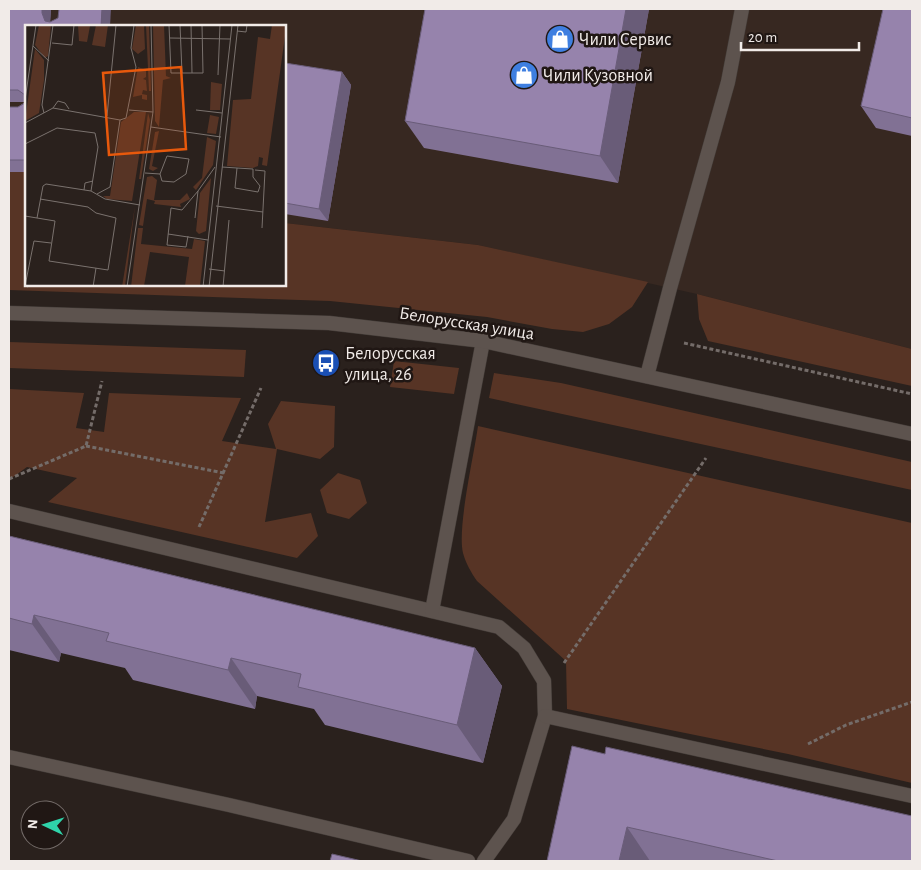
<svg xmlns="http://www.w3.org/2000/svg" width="921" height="870" font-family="'Alegreya Sans',sans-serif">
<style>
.built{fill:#372821}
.green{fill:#573425}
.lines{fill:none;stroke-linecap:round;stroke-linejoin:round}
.service-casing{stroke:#433c38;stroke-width:15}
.minor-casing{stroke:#433c38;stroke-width:15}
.path{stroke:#746c69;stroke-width:3;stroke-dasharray:4 2.5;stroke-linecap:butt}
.service{stroke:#5d534e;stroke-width:14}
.minor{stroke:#5d534e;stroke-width:14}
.wall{fill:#817194}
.shaded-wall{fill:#695c78}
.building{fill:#9683ac;stroke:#695c78}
.labels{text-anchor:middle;stroke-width:5;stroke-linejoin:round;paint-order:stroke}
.poi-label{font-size:18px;fill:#f1ebe8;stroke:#201714;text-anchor:start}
.street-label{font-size:18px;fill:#f1ebe8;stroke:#201714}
.inset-road{fill:none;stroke:#7a726e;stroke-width:1}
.view{fill:#e8590c;fill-opacity:0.15;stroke:#e8590c;stroke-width:2.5}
.inset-edge{fill:none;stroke:#f1ebe8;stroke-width:2.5}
</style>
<rect width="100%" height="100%" fill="#2a211d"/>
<path class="built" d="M9,9H912V349L697,294L478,245L285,223V26H26V172H9Z"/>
<g class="green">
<path d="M9,172H26V285H285V223L478,245L648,282L632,307L609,324L583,332L552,329L487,317L330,301L9,290Z"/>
<path d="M697,294L912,349V386L708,341L699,319Z"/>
<path d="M9,342L246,350L244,377L9,368Z"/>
<path d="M394,361L459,368L454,394L390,387Z"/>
<path d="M494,373L561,383L912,462V490L489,398Z"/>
<path d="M9,389L84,393L76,428L104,432L109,393L241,398L222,441L276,449L268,424L281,401L335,406L334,447L320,459L277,449L265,522L311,513L318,536L297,558L48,502L77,478L27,467L9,480Z"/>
<path d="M478,426L912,523V783L788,754L567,709L566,661L477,581C471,572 466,564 463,553C457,528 474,455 478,426Z"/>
<path d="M338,473L360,480L367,503L349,519L327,513L320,490Z"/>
</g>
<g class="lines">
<g class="service-casing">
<g id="service">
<path d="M647,376L670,288L728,82L742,9"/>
<path d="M9,511L499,627L524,648L544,681L545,716L514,819L484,861"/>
<path d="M432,611L483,341"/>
<path d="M545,716L912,796"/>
<path d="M9,757L229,805L468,861"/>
</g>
</g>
<g class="minor-casing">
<path id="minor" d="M9,313L329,323L483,341L912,434"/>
</g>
<g class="path">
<path d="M684,343L912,394"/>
<path d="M86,446L224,473"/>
<path d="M9,479L86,446L102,381"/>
<path d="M199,527L261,388"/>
<path d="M564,663L706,458"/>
<path d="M808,744L846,725L912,702"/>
</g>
<use href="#service" class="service"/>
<use href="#minor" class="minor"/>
</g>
<g class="wall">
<path d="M9,9H51L50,22L110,26H26V172H9V107H18L25,102H9Z"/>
<path d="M425,9H649L618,183L424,148L405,121Z"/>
<path d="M912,9V136L876,128L861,106Z"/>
<path d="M285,63L342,72L351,85L328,221L285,214Z"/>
<path d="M9,536L475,648L502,686L483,763L325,725L314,709L257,696L255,709L133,680L125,668L61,653L59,662L9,650Z"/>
<path d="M605,754L912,861H547Z"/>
</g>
<g class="shaded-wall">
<path d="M42,9H51L50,25L45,21L42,13Z"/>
<path d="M102,9H111L110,26H101Z"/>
<path d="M626,9H649L618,183L600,156Z"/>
<path d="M342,72L351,85L328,221L319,209Z"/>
<path d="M34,615L61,653L59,662L32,624Z"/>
<path d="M475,648L502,686L483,763L457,725Z"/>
<path d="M231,658L257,696L255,709L228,670Z"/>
<path d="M627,827L650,861H619Z"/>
</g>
<g class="building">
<path d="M9,9H42V13L45,21L50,22L58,18L59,9H102L101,26H26V160H9V107H18L25,103V95L18,90H9Z"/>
<path d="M425,9H626L600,156L405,121Z"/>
<path d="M883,9H912V118L861,106Z"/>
<path d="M285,63L342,72L319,209L285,203Z"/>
<path d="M9,536L475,648L457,725L298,687L301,674L231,658L228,670L106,641L109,633L34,615L32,624L9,618Z"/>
<path d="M572,746L605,754L606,747L912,816V861H778L627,827L619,861H547Z"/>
<path d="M332,854L362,861H330Z"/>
</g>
<defs>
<g id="shop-disc" transform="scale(1.4375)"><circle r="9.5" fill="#3f7fe0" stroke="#201714"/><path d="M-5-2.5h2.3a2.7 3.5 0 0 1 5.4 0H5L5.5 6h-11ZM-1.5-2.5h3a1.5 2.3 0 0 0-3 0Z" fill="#fff"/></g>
<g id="bus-disc" transform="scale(1.4375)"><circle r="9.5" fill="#1a4fb4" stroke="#201714"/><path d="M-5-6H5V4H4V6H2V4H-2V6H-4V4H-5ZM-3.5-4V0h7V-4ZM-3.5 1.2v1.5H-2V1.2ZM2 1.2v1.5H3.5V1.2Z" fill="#fff"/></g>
</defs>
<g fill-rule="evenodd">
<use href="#shop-disc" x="560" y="39"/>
<use href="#shop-disc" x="524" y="75"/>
<use href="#bus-disc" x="326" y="363"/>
</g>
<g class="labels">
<g class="poi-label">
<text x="579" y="45">Чили Сервис</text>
<text x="543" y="81">Чили Кузовной</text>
<text x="345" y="359">Белорусская<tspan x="345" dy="21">улица, 26</tspan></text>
</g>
<g class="street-label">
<text transform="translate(467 323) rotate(9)" y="6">Белорусская улица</text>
</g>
</g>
<g transform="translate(25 25)">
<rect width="261" height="261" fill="#2a211d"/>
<path d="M14,0H26L23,31L20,33L10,20ZM53,0L65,1L62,17L54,16ZM71,0H83L80,22L67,20ZM111,0H119L120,24L113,29L107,24ZM121,0H124L126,66H124ZM128,0H139L141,51L146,53L138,55L134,102L130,96ZM247,0H261V4L242,141L237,140L238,133L234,132L233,141L228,143L202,141L208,75L226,74L233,12L245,14ZM10,24L19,35V55L14,88L0,96ZM113,42L121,45V52L118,54L121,55L122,66L118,65L117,69L122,70V75L117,74V70L108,72ZM186,57L197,59L195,85H185ZM109,87H121L107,176L82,174L78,171H85L96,97ZM123,88L125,95L116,154H114ZM185,90L194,92L191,109L182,108ZM134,106L127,141L133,143L128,146L124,144L130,107ZM182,112L191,116L188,140L171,165L168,162L162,168L165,174L155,179L156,182L129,179L130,176L122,174L118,201L114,200L122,152L127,151L132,155L129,175H155L177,153ZM186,153L181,206L174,209L171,206L175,168ZM110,181L100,261L97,262ZM113,203H118L116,219L167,224L169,214L180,216L175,261H160L164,232L125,227L119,261L106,262Z" fill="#573425"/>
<path class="inset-road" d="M144,0L146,48H178L177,0M155,0L157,48M166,0L167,48M212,6L221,7L222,0M145,13L205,14M27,18L47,20L49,0M8,21L24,36M193,50L195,0M0,75L11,0M28,83L95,95L101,93L111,42L106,23L109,0M104,85L128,87M171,85L197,88M19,88L17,80L28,0M82,91L91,0M0,98L28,83L33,76L40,78L44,84M126,102L196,112M0,119L32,103L70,108L73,122L66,166M142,131L164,134L161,149L149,157L137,156L135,149ZM197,142L212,143L228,144V152L235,161L233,167L210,163L212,143M230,145L240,146L237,203M120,148L135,149M59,165L60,158L68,156M72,169L85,162L95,95M191,181L238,187M0,191L30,196L24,236L83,245L91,193L71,188L63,182L15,174M12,193L18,161L21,159L66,166L80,174L115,180M170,193L173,166L190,142M143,209L183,215M163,211L161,222L142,220L146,183L157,185L173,166M184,244L200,246M3,262L0,261L9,216L26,218M68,262L71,243M102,262L128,87L126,0M178,262L207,0M184,262L213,0M198,262L204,195"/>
<path class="view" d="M156,42L161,124L84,130L78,48Z"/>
<rect width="261" height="261" class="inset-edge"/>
</g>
<rect width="921" height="870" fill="none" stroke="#f1ebe8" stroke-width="20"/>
<g transform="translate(45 825) rotate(274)"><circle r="24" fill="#201714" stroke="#746c69"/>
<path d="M0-4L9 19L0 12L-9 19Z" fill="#2fd4aa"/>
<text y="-8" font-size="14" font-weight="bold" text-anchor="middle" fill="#f1ebe8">N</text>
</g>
<path d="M741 42v8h118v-8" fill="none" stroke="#f1ebe8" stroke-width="2.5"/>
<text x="748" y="42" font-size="15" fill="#f1ebe8" stroke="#201714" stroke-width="4" paint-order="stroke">20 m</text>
</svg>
